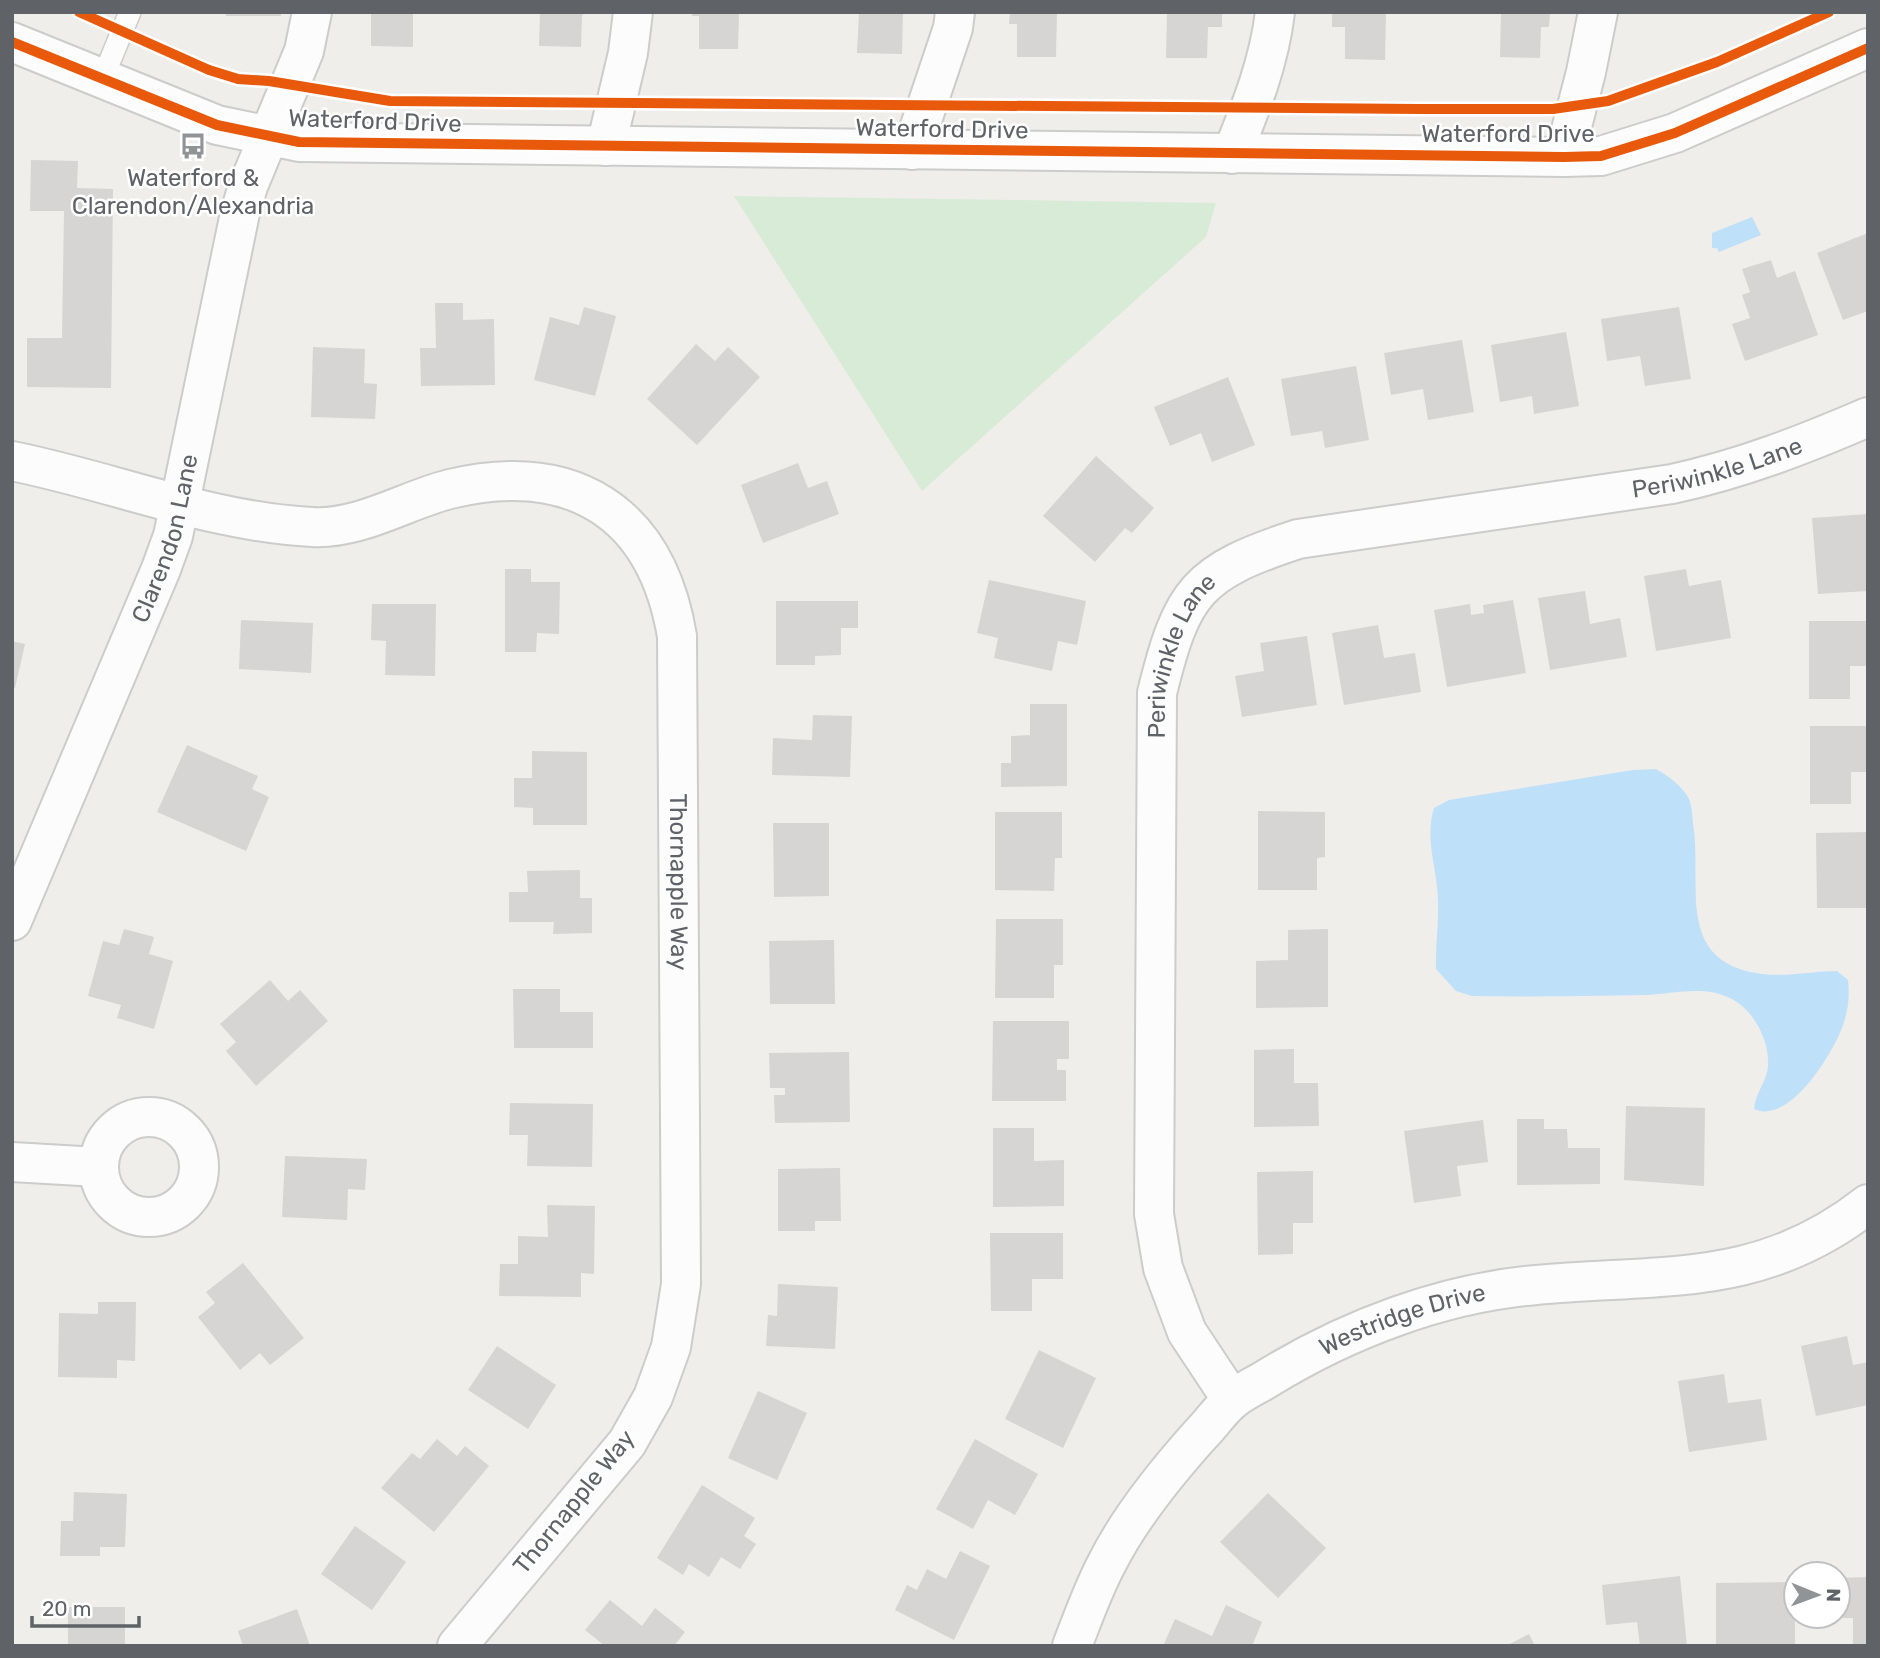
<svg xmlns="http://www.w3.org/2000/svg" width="1880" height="1658" font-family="Rubik,sans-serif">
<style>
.green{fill:#d8ebd6}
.water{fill:#bfe0f9}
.building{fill:#d6d5d3}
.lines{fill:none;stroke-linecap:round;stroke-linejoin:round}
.lane-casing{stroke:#cbcccc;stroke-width:24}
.street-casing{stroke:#cbcccc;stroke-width:42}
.lane{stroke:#fdfcfc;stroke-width:21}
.street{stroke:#fdfcfc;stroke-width:38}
.cycleway-casing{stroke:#fff;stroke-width:15}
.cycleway{stroke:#e8590c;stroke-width:10}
.labels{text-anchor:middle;stroke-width:5;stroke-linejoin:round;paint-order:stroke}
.street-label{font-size:24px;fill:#5f6368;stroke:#fff}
.poi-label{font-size:24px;fill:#5f6368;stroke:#fff}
</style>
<rect width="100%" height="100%" fill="#efeeea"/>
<path class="green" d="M734,196L1216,203L1206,237L922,491Z"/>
<g class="water">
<path d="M1752,217L1761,235L1719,252L1717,248H1712V233Z"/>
<path d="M1656,769C1668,776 1680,784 1688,797C1692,804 1692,815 1693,823C1703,885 1673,962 1762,974C1787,977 1813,971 1837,971L1848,980C1850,996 1848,1012 1842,1028C1831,1056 1789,1125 1754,1109C1756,1090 1770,1079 1768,1059C1767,1035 1751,1008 1730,998C1704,985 1672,994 1645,995C1587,996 1530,997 1472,996L1456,991L1436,969C1435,947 1439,924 1438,902C1438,870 1424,840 1434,808L1449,800L1633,770Z"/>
</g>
<g class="building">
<rect x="226" y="12" width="55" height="4"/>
<path d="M371,12H413V47L371,46Z"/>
<path d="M540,12H587L582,15L581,47L539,46Z"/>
<path d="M692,12H739L738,49H699V16H692Z"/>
<path d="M859,12H903L902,54L857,53Z"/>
<path d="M1010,12H1057L1056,57H1017V24H1009Z"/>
<path d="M1167,12H1222V27H1208L1207,58H1166Z"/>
<path d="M1332,12H1386L1385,60L1345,59V27H1332Z"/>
<path d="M1501,12H1550L1549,27H1541L1540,58L1500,57Z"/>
<path d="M31,160L78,161L77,188L113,189L111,388L27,387V338H62L64,211H30Z"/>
<path d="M1868,233V311L1843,320L1817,253Z"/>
<path d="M1771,260L1777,278L1795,271L1818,335L1745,361L1732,324L1750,318L1742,295L1750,292L1742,269Z"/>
<path d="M435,303H463V320L494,319L495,385L421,386L420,348H436Z"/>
<path d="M584,307L616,316L595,396L534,380L550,317L579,325Z"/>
<path d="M1679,307L1691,379L1645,386L1640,356L1607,361L1601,319Z"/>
<path d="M1566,332L1579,406L1534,414L1532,396L1500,402L1491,345Z"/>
<path d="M1462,340L1474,412L1428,420L1423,389L1391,395L1384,353Z"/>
<path d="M696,344L715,361L728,347L760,377L697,445L647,399Z"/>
<path d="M313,347L365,349L364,383L377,384L375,419L311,417Z"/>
<path d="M1356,366L1369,440L1325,448L1322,431L1291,436L1281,379Z"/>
<path d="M1228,377L1255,445L1212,462L1201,433L1170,446L1154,407Z"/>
<path d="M1096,456L1154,508L1132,533L1125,528L1095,562L1043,516Z"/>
<path d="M798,463L808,488L827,481L839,514L763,543L741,485Z"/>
<path d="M1868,514V591L1818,594L1812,518Z"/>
<path d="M505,569H531V582H560L559,634L537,633L536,652H505Z"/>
<path d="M1686,569L1689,586L1721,580L1731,638L1656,651L1644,576Z"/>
<path d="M989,580L1086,601L1077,645L1058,641L1052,671L994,658L998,638L977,633Z"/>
<path d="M1585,591L1590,624L1620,618L1627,657L1550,670L1538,598Z"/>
<path d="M1513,600L1526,673L1447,687L1434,610L1470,604L1471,615L1484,613L1483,605Z"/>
<path d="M776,601H858V628H841V655L815,656V665H776Z"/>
<path d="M372,604H436L435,676L385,675L386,641L371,640Z"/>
<path d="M241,620L313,623L311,673L239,669Z"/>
<path d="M1809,621H1868V666H1850V699H1809Z"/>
<path d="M1378,625L1384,658L1415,653L1421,692L1344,705L1332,633Z"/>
<path d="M1307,636L1317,705L1242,717L1235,676L1264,671L1260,643Z"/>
<path d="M12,641L25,644L15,688H12Z"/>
<path d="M1030,704H1067V786L1001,787V763H1011V736L1030,735Z"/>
<path d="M813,715L852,716L850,777L772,775L773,738L812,740Z"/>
<path d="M1810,726H1868V772H1851V804H1810Z"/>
<path d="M187,745L258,776L252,789L269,797L246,851L157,812Z"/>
<path d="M532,751L587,752V825H533V808L514,807V778H532Z"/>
<path d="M1258,811L1325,812V857L1317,858V890H1258Z"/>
<path d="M995,812H1062V858H1055L1054,891L995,890Z"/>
<path d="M773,823H829V896L774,897Z"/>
<path d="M1868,832V908H1817L1816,833Z"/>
<path d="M580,870V898H592V933L553,934L554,922H509V892H528L527,871Z"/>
<path d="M996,919H1063V965H1054V998H995Z"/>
<path d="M124,929L154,937L149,954L173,961L154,1029L117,1018L121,1005L88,996L103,941L119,945Z"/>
<path d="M1328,929V1007L1256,1008V961L1288,960V930Z"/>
<path d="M834,940L835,1004H770L769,941Z"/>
<path d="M270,980L288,1001L300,990L328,1021L256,1086L226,1051L236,1042L220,1024Z"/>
<path d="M513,989H560V1012H593V1048H514Z"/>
<path d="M993,1021H1069V1059H1057V1070H1066V1101H992Z"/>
<path d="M1294,1049V1083H1318L1319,1126L1254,1127V1050Z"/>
<path d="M849,1052L850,1122L775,1123L774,1095H785V1088H770L769,1053Z"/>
<path d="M510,1103L593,1104L592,1167L527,1166L528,1135H509Z"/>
<path d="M1626,1106L1705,1108L1704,1186L1624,1180Z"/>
<path d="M1517,1119H1544V1129H1567L1568,1148H1600V1184L1517,1185Z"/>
<path d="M1483,1120L1488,1162L1457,1166L1461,1196L1414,1203L1404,1131Z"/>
<path d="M993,1128H1034V1161L1064,1160V1206L993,1207Z"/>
<path d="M285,1156L367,1159L365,1190L348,1189L347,1220L282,1217Z"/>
<path d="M840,1168L841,1221H815V1231H778V1169Z"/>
<path d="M1313,1171V1223H1293V1254L1258,1255L1257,1172Z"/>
<path d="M547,1205L595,1206L594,1274L581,1273V1297L499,1296L500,1264H518V1236L548,1237Z"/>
<path d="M990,1233H1063V1279H1032V1311H991Z"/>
<path d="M243,1263L304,1338L270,1365L260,1353L240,1370L198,1317L215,1303L206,1292Z"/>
<path d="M778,1284L838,1287L835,1349L766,1346L768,1315L777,1316Z"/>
<path d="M98,1302H136L135,1361L117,1360V1378L58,1377L59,1313L98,1314Z"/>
<path d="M1847,1336L1853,1365L1868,1362V1405L1816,1416L1801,1346Z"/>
<path d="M497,1346L556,1385L528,1429L468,1390Z"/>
<path d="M1039,1350L1096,1378L1063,1448L1005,1419Z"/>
<path d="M1724,1374L1728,1403L1761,1399L1767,1440L1689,1452L1678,1381Z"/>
<path d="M758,1391L807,1413L777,1480L728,1458Z"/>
<path d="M437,1439L457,1456L465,1446L489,1466L434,1532L381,1488L412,1453L420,1459Z"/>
<path d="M975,1439L1038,1474L1015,1515L988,1500L973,1529L936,1509Z"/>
<path d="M702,1485L755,1518L744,1536L756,1544L740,1569L721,1557L709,1577L689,1564L683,1575L657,1558Z"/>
<path d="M74,1492L127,1494L125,1547H100V1556H60L61,1521H73Z"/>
<path d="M1268,1493L1326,1548L1278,1598L1220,1542Z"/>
<path d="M355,1526L406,1562L372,1610L321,1574Z"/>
<path d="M960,1551L990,1566L954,1640L895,1610L907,1585L917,1590L927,1569L946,1579Z"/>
<path d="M1680,1576L1687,1646H1640L1637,1622L1606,1625L1602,1585Z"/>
<path d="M1868,1577V1646H1853V1618H1838V1578Z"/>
<path d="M1795,1582V1646H1716V1583Z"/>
<path d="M610,1600L642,1626L655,1608L685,1632L674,1646H605L585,1630Z"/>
<path d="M1226,1605L1262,1622L1252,1646H1163L1175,1619L1212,1636Z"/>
<rect x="68" y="1607" width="57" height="39"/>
<path d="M297,1609L310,1646H243L238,1631Z"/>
<path d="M1529,1634L1535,1646H1506Z"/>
</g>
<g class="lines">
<g class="lane-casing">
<path id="lane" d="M102,80L130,12"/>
</g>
<g class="street-casing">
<g id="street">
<path d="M12,42L217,125L299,142L1564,157L1601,156L1675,133L1868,48"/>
<path d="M606,146L628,53L633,12"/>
<path d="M912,150L953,28L955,12"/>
<path d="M1232,154C1251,107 1269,63 1275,12"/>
<path d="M1564,157L1586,72L1598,12"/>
<path id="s1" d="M12,461C112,481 210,522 312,527C359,530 406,500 450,489C573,460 656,512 677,636L681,1284L671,1347L653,1397L627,1443L457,1646"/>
<path id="s2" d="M12,921L161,569L173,536L240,213L248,186L304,51L312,12"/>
<circle cx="149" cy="1167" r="50"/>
<path d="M12,1162L98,1167"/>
<path id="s3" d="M1232,1400L1187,1332L1163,1268L1154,1214L1157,693C1182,591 1197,572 1298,539L1672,484C1741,469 1803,445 1868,417"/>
<path id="s4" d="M1072,1646C1083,1618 1093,1589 1107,1563C1130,1517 1166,1473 1200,1435C1211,1424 1220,1410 1232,1400C1243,1391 1257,1385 1268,1378C1348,1329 1443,1293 1536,1285C1663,1273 1760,1289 1868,1204"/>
</g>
</g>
<use href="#lane" class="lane"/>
<use href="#street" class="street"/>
<g class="cycleway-casing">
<g id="cycleway">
<path d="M79,12L209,70L238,79L269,81L390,101L1420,109H1553L1608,101L1717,62L1829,12"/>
<path d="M12,42L217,125L299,142L1564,157L1601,156L1675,133L1868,48"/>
</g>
</g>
<use href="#cycleway" class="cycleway"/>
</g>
<defs>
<g id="bus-bare" transform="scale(2.1)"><path d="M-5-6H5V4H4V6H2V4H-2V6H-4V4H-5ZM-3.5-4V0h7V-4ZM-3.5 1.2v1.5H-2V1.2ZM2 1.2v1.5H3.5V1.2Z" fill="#919496" stroke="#fff" stroke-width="2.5" paint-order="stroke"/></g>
</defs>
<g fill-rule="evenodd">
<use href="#bus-bare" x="193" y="146"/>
</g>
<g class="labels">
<g class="street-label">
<text transform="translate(375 121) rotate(2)" y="8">Waterford Drive</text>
<text transform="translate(942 129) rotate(1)" y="8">Waterford Drive</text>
<text x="1508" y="142">Waterford Drive</text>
<text dy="8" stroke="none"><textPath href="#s3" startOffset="1376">Periwinkle Lane</textPath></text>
<text dy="8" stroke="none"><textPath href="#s2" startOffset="413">Clarendon Lane</textPath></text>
<text dy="8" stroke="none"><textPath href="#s3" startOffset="768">Periwinkle Lane</textPath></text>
<text dy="8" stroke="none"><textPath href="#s1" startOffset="1010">Thornapple Way</textPath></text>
<text dy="8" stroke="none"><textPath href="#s4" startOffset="486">Westridge Drive</textPath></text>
<text transform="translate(574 1502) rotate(-51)" y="8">Thornapple Way</text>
</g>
<g class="poi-label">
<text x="193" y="186">Waterford &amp;<tspan x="193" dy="28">Clarendon/Alexandria</tspan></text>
</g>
</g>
<rect width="1880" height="1658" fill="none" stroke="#5f6368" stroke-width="28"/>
<g transform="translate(1817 1595) rotate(91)"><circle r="33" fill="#ffffff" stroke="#bfc1c3" stroke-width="2"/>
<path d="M0-5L12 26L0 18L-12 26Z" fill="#919496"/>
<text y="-10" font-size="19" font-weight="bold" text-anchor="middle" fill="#5f6368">N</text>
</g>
<path d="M32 1616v10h107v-10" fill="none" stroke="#5f6368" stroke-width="3.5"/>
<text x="42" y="1616" font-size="21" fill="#5f6368" stroke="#ffffff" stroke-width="5" paint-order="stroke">20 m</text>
</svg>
